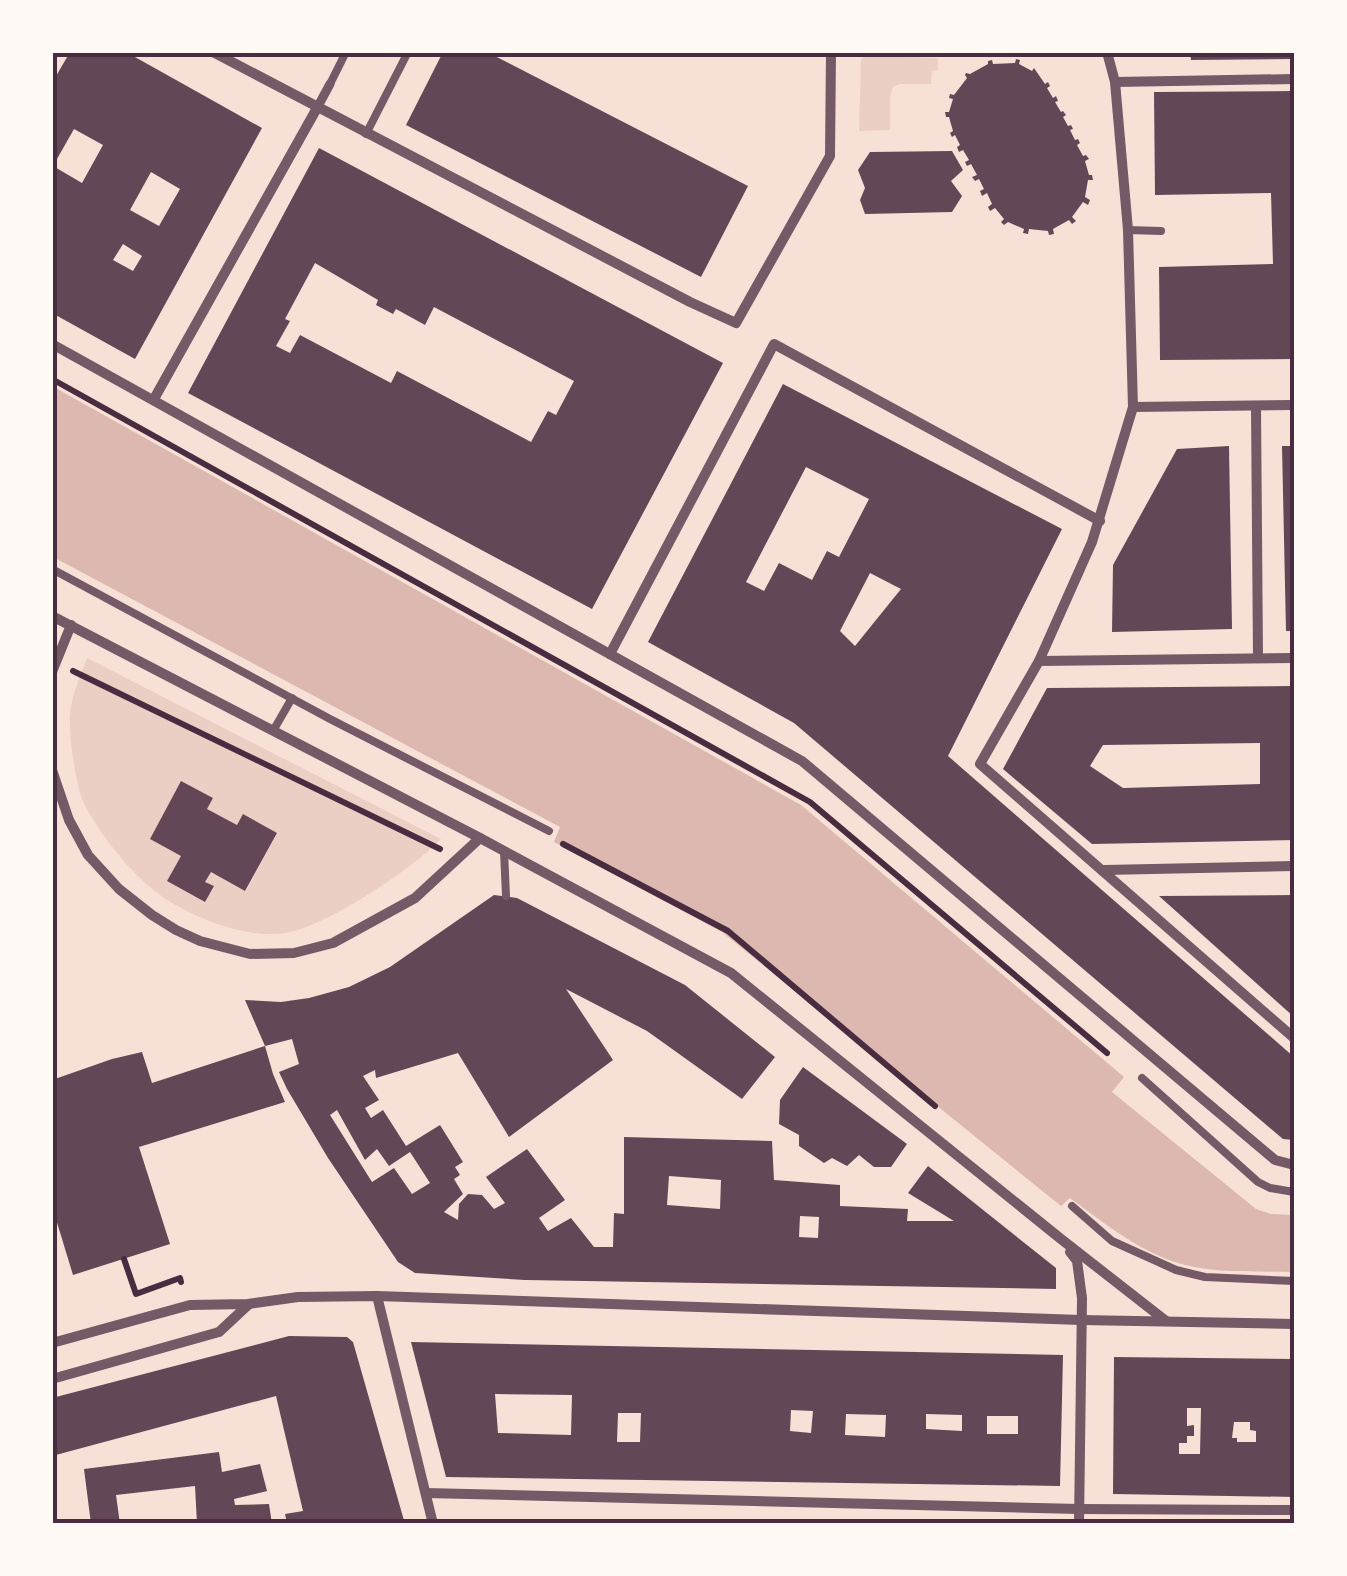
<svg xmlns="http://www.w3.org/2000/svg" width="1347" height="1576" font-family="Mulish,sans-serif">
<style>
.green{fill:#ebcfc5;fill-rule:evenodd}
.water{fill:#dcb8b0}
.building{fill:#644757;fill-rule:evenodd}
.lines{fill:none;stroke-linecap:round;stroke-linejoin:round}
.path{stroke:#4a2c40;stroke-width:6}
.service{stroke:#755966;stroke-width:8}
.pedestrian{stroke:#755966;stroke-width:9}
.minor{stroke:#755966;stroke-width:10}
.neatline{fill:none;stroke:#4a2c40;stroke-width:4}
</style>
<rect width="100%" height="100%" fill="#f7e1d7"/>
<g class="green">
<path d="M865,56L938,58V70L932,71L931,84H899L893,87L890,96V130L859,131L861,59Z"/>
<path d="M87,658L441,839C414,868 325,927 286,933C246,939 197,919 164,898C140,881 118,856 101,832C95,822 86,810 82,799C75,778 69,739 70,716C71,697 80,676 87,658ZM181,782L212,798L207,809L237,825L244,815L277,834L246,891L211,872L205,882L213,887L205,902L167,881L181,856L150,839Z"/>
</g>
<path class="water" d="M52,386L801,805L1124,1077L1112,1092L1256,1209L1271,1214L1294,1215V1272C1264,1271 1231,1273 1200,1268C1149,1260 1111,1228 1070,1198L1061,1206L722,932L554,842L560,827L53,557Z"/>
<g class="building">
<path d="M70,52H126L262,128L135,359L52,313V213L56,207L52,205V83ZM74,129L103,145L82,183L53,166ZM151,172L180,189L159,226L130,210ZM123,244L142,256L133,271L113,260Z"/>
<path d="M443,52H487L748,186L701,277L406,125Z"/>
<path d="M1190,52H1294V59L1191,60Z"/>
<path d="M1016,59L1020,60L1019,64L1032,71L1034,68L1045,84L1048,82L1050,86L1047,88L1053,98L1056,96L1058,101L1055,102L1061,112L1063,111L1066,115L1063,117L1068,126L1071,125L1073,129L1070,130L1075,140L1078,139L1080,143L1077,145L1083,156L1086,155L1089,159L1085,161L1089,175H1092L1093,180H1088L1085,197L1090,200L1088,205L1083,202L1072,217L1076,221L1072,224L1069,220L1053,229L1054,234L1049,235L1048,231L1029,229L1028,234L1023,233L1024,229L1008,222L1004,225L1001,222L1004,219L995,208L990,211L988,207L992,204L987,193L982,196L980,191L984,189L979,179L975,181L972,177L977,175L971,164L967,166L965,162L969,160L963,150L959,152L957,147L960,145L955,135L952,137L950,133L953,131L949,117H946L945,112H949L953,99L949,98L950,94L954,95L967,78L965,75L966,73L970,74L988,64V61L992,60L993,64L1015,63Z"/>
<path d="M1294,91V359L1160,360L1159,267L1273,264L1271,193L1155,195L1154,92Z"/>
<path d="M319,148L723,363L592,609L188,393ZM315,263L378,300L376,305L393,314L396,309L425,325L434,307L574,381L556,415L548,411L531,442L397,371L391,383L300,335L290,353L276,346L290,321L285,319Z"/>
<path d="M952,151L963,170L951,181L962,196L952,212L865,214L860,200L865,188L858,170L870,152Z"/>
<path d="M783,384L1062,529L948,756L1294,1057V1140L1283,1139L794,723L648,642ZM806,467L869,499L839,557L827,551L812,580L779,563L764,591L746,582ZM870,573L901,589L855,646L840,631Z"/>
<path d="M1229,446L1232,629L1112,632L1113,565L1177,449Z"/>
<path d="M1282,446H1294V631H1286Z"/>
<path d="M1294,686V840L1092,844L1003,769L1047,688ZM1260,743V784L1123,788L1090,766L1103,745Z"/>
<path d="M181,781L213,798L207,809L237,825L243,814L277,833L245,891L211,872L205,882L214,886L205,902L167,881L181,856L150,839Z"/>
<path d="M494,895L517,898L685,985L775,1057L742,1099L647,1031L566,989L613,1060L509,1137L458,1053L376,1078L375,1070L363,1076L379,1100L365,1108L371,1118L383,1110L406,1146L440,1125L463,1162L455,1167L460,1175L454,1179L463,1194L444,1212L458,1220L459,1204L468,1194L482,1195L494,1209L505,1203L486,1177L527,1149L565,1200L539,1218L548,1231L571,1218L594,1247H613L614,1213L624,1214V1137L772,1141L774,1180L840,1185V1206L908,1209L907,1221H954L908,1193L928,1166L1056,1268V1289L525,1280L415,1273L398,1262L328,1158L287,1089L279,1072L299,1064L292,1039L265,1046L245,1000L281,1002L309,998L349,987L390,967ZM337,1110L365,1160L377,1149L389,1166L410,1152L430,1183L412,1194L394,1168L372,1182L330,1115ZM669,1176L721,1180L720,1209L667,1205ZM800,1216L819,1217L818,1238L799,1237Z"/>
<path d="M1294,895V1017L1159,896Z"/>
<path d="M265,1046L273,1074L285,1102L139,1147L170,1244L73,1275L52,1206V1080L112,1059L142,1052L152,1083Z"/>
<path d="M803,1067L907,1144L891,1167H874L859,1155L847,1166L832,1158L824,1163L799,1146V1135L779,1124L780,1100Z"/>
<path d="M289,1336L347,1337L353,1342L405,1524H287L285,1514L303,1511L276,1396L52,1456V1398Z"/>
<path d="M411,1342L1063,1355L1060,1486L446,1477ZM495,1394L572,1395L571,1435L498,1433ZM791,1410L813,1411L811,1433L790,1431ZM618,1413H641L640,1442H617ZM846,1414L886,1415L885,1437L845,1435ZM926,1414L962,1415V1431L926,1429ZM987,1416H1018V1434H987Z"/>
<path d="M1114,1357L1294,1359V1497L1113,1494ZM1187,1408H1201L1200,1454H1179V1443H1187V1436H1194V1425L1187,1426ZM1234,1422H1250V1430L1256,1431V1442H1237V1438H1232Z"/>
<path d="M219,1452L222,1472L260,1464L267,1491L234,1499L235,1505L269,1504L272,1524H197L195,1486L116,1495L120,1524H91L84,1469Z"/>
</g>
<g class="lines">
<g class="path">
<path d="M52,379L810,802L1107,1053"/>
<path d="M73,671L440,849"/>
<path d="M563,844L728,931L935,1106"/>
<path d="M124,1259L136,1294L180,1278L181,1282"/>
</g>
<g class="service">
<path d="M330,84L346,52"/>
<path d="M366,134L408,52"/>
<path d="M1128,230L1161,231"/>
<path d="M52,569L330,719L549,831"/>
<path d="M273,731L292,698"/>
<path d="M504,851L506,896"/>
<path d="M1142,1078L1258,1182L1270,1188L1294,1192"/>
<path d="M1072,1206L1112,1241L1176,1270L1205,1277L1294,1281"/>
</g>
<path class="pedestrian" d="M317,108L330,84"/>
<g class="minor">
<path d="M213,52L690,302L736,323L830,156L831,52"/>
<path d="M1107,52L1115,82L1128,230L1133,407L1092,542L1039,661L980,764L1294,1038"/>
<path d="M1115,82L1294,79"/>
<path d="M52,344L802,761L1275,1160L1294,1165"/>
<path d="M154,399L317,108"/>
<path d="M1256,406L1258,658"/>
<path d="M1133,407L1294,405"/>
<path d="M52,616L480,838L731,973L1061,1239L1166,1321"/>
<path d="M610,654L774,344L1100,521"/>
<path d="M1039,661L1294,658"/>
<path d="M52,672L71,625"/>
<path d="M52,770L69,820L88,855L119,889L152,915L176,930L200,941L250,954L294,953L333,943L415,898L480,838"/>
<path d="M1104,870L1294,866"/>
<path d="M1070,1252L1077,1261L1082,1298L1079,1524"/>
<path d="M377,1296L433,1524"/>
<path d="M52,1343L190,1305L248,1304L298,1297L377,1296L1081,1320L1294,1324"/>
<path d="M52,1379L219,1332L248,1305"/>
<path d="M426,1493L1079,1509L1294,1510"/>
</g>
</g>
<rect width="1347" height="1576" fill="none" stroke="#fffaf5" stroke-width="110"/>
<rect x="55" y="55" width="1237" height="1466" class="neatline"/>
</svg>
